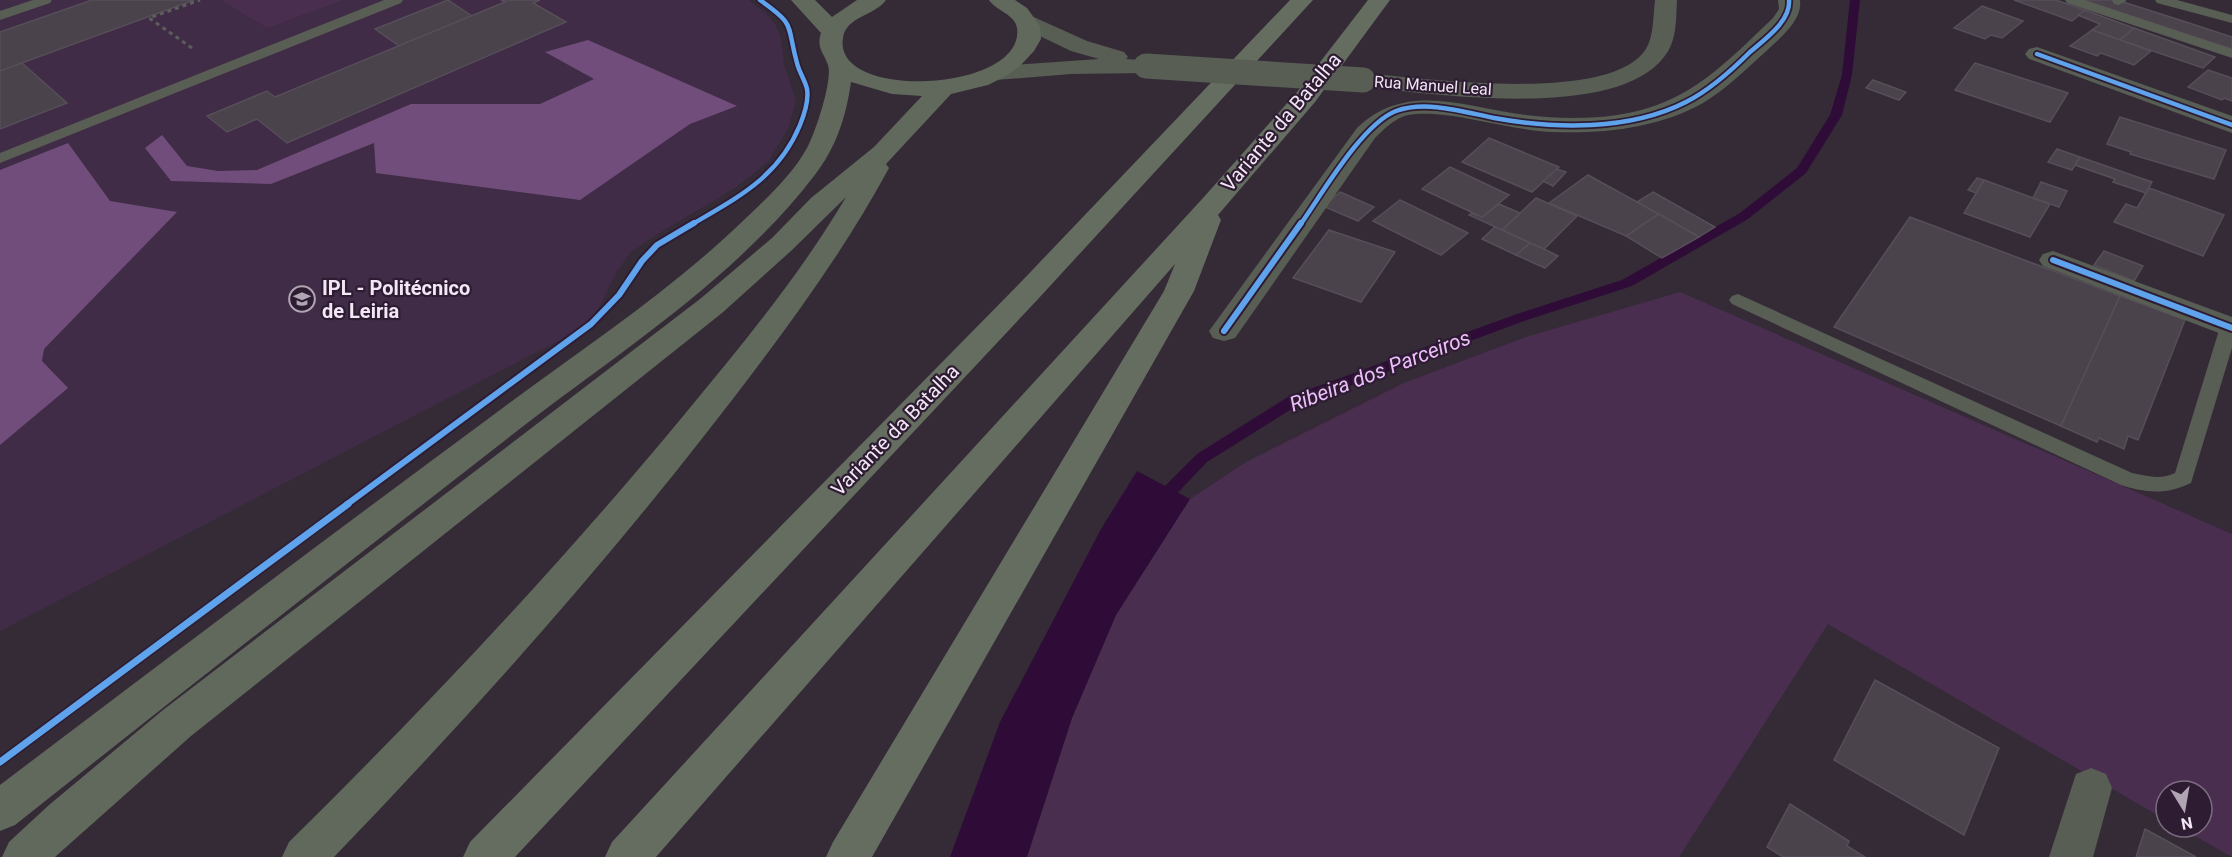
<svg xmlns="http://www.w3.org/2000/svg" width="2232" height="857" font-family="Roboto,sans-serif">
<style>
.built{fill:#402c46}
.green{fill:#492e50}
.forest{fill:#714d7b}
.water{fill:#2f0b38}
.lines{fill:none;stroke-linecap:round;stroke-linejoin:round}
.stream{fill:#2f0b38;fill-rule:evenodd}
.building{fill:#4a434c;stroke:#564e59;stroke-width:1.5}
.path{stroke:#5d5e5c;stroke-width:3;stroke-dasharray:4 4;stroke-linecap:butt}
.service{fill:#585e54;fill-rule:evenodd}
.minor{fill:#585e54;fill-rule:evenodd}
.tertiary{fill:#585e54;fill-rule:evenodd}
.secondary{fill:#61695c;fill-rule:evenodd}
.motorway{fill:#656c60;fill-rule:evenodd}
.tertiary-bridge{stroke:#585e54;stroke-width:25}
.cycleway-far2-casing{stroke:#2d1c32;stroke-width:8}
.cycleway-far1-casing{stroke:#2d1c32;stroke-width:10}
.cycleway-casing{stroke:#2d1c32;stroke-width:10}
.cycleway-far2{stroke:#60a3ed;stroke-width:4.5}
.cycleway-far1{stroke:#60a3ed;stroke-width:6}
.cycleway{stroke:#60a3ed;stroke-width:7}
.labels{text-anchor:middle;stroke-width:4.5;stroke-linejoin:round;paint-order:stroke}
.far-street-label{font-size:16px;fill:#f3e7f6;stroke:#2d1c32}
.street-label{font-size:20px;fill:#f3e7f6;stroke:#2d1c32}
.poi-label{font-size:20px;font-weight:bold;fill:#f3e7f6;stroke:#2d1c32;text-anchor:start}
.water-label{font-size:21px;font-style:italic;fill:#efbefc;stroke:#2d1c32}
</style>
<rect width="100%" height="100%" fill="#342b37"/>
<path class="built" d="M0,0H749L768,15L776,26L781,38L784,64L796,101L788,129L768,162L735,188L656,235L630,253L616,273L591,324L0,631Z"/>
<g class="green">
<path d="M221,0H343L267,28Z"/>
<path d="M1680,292L2232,534V857L2179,827H2202V791H2166V820L1828,624L1679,857H1027L1072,718L1116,615L1190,499L1246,462L1404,383L1526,337Z"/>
</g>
<g class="forest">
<path d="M588,40L737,106L690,124L580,200L376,173L374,143L271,184L171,181L145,148L162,135L187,166L218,171L257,170L411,104H540L594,79L545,52Z"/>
<path d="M68,143L110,201L177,212L44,349L42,361L68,388L0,445V170Z"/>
</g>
<path class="water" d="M1137,471L1190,499L1116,615L1072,718L1027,857H950L1000,722L1101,529Z"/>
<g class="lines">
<path class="stream" d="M1850,0H1860L1852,75L1842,115L1806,173L1748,219L1632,286L1527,320L1298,405L1207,462L1164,507H1152L1150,503L1152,499L1197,454L1288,397L1517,314L1622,280L1740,213L1797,168L1830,115L1842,75Z"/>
</g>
<g class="building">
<path d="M92,0H194L0,71V32Z"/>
<path d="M448,0L472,16L399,46L375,29Z"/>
<path d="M501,0H540L533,3L566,22L287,143L257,119L227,132L207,116L267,91L275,97L505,2Z"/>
<path d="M2014,0H2056L2085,10L2072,21Z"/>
<path d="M2080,0H2117L2186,22L2232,37V49Z"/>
<path d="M1982,6L2023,21L2002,38L1991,35L1985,39L1954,28Z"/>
<path d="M2085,10L2134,28L2120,40L2092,30L2100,24L2078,15Z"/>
<path d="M2134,28L2215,57L2203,68L2120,40Z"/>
<path d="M2092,30L2120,40L2151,51L2134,65L2101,53L2097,56L2070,46Z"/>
<path d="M22,63L67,103L0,129V71Z"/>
<path d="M1975,63L2068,93L2050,122L1955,90Z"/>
<path d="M2208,70L2232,78V101L2224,98L2222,100L2188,87Z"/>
<path d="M1873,80L1906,92L1899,100L1866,88Z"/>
<path d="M2120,117L2226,150L2214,179L2130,154L2131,152L2107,144Z"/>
<path d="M1489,138L1559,167L1532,192L1462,162Z"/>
<path d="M2057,149L2080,157L2072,170L2048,162Z"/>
<path d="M2080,157L2152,182L2146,193L2113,182L2115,179L2075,165Z"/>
<path d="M1450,167L1509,195L1482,217L1422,189Z"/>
<path d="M1557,169L1566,172L1553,186L1543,181Z"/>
<path d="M1588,175L1637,202L1659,214L1626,236L1549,203Z"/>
<path d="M1977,178L1984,180L1976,193L1968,190Z"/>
<path d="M1984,180L2050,204L2030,237L1964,213Z"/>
<path d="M2041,182L2067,191L2059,207L2033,198Z"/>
<path d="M2149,188L2224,215L2203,256L2114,222L2126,204L2137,208Z"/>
<path d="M1340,192L1374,207L1358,221L1323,206Z"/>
<path d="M1653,192L1715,227L1699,237L1637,202Z"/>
<path d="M1536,198L1577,216L1544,249L1502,230Z"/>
<path d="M1400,200L1468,233L1441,255L1373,221Z"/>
<path d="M1499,204L1520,213L1502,230L1469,215L1472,213L1482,217Z"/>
<path d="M1659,214L1699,237L1662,258L1626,236Z"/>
<path d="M1910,217L2120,296L2061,426L1834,327Z"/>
<path d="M1495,227L1502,230L1530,243L1516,255L1482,239Z"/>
<path d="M1329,230L1395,252L1361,302L1293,278Z"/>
<path d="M1530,243L1544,249L1558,256L1545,268L1516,255Z"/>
<path d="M2104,251L2143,266L2134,281L2094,265Z"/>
<path d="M2120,296L2185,320L2138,440L2128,436L2124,449L2099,438L2097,442L2061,426Z"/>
<path d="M1875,680L1999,748L1964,835L1834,760Z"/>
<path d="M1790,804L1849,841L1847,846L1865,857H1783L1767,847Z"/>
<path d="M2145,829L2196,857H2136Z"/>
</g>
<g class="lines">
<path class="path" d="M192,48L149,18L200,0"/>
<g class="service">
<path d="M33,0H52L50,3L0,20V11Z"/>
<path d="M384,0H403L401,3L0,163V153Z"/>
<path d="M2065,0H2085L2232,49V58L2067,3Z"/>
<path d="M2112,0H2126V1L2119,5L2114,4Z"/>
<path d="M2155,0H2177L2232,15V23L2157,3Z"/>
<path d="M1738,294L2132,473C2146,476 2161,480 2175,473L2220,327L2223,323L2232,322V348L2191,483C2167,495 2145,493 2121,485L1732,304L1729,300L1732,296Z"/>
</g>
<g class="minor">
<path d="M1778,0H1800C1803,22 1777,40 1763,54C1744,71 1725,90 1703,103C1659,128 1603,134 1553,132C1510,131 1447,108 1408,115C1395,118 1384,129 1375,138L1235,338L1224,341L1213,338L1209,331L1357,128C1407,80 1466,108 1526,115C1568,120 1617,120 1657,105C1704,88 1738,51 1773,18L1779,9Z"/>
<path d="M2037,47L2232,116V133L2029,59L2025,54L2029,49Z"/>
<path d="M2053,251L2232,317V338L2043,266L2039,260L2043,254Z"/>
<path d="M2091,768L2106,774L2112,788L2093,857H2049L2076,774Z"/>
</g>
<g class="tertiary">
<path d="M1655,0H1677C1676,19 1677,42 1664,57C1615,121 1436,94 1363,87L1354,85L1351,80L1354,75L1363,73C1422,78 1610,105 1646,49C1654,36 1653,15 1655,0Z"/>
<path d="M1027,14L1087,41L1124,52L1128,57L1126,59L1154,61L1158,66L1154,71L1146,73L1071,74L996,80L988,78L984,73L988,68L996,66L1099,59L1071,51L1019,26L1016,21L1019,16Z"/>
</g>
<path class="secondary" d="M791,0H815L832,17L857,0H886C875,16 846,16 843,38C832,102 1026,92 1017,28C1015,14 996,11 989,0H1015L1027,8L1040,26L1041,39L1034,51L1019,67L1004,77L988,85L951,94L886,164L889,168C837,264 771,350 704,436C589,583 464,722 334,857H282L289,842C427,706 560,565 684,415C741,346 800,275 846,197L792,250L722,313L191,736L55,857H2L9,842L49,805L163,710L700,299L772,238L811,198L874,147L922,96L892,94L851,82C846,117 836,148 814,176C734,280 619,352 517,431C349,562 181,693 15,825L0,831V785C166,659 332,534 500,410C583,348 671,291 746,218C768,197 792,175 807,148C815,134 833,80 828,65C824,53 816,48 821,33Z"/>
<g class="motorway">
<path d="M1290,0H1313L1039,298L515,857H463L470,842L1019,284Z"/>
<path d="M1368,0H1390L1315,102L1218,215L1221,220L1194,291L872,857H826L833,842L1164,291L1175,264L656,857H605L612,842L1203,198L1297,92Z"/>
</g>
<path class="tertiary-bridge" d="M1146,66L1363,80"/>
<g class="cycleway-far2-casing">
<g id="cycleway-far2">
<path d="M2037,54L2232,125"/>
<path d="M691,225C738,197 778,178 800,125C804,115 809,100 807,89C805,80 799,72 797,63C786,24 797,26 760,0"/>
<path d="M1300,225C1322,194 1362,124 1396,111C1426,100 1464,112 1494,118C1555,129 1629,131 1686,102C1710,90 1731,71 1750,52C1765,39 1791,21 1789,0"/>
</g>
</g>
<g class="cycleway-far1-casing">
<g id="cycleway-far1">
<path d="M2053,260L2232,328"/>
<path d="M1224,331L1301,223"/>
<path d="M346,505L591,324L619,295L642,261L657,245L694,223"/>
</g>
</g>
<g class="cycleway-casing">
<path id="cycleway" d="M0,762L348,504"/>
</g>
<use href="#cycleway-far2" class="cycleway-far2"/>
<use href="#cycleway-far1" class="cycleway-far1"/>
<use href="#cycleway" class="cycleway"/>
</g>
<defs>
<g id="university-ring" transform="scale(1.35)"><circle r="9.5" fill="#2d1c32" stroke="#b0a5b3" stroke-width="1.5"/><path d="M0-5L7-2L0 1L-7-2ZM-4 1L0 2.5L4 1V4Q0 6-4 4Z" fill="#b0a5b3"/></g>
</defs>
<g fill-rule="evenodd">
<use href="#university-ring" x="302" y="299"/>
</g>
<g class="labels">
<g class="far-street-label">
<text transform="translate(1433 85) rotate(4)" y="6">Rua Manuel Leal</text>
</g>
<g class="street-label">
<text transform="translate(1281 122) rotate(-50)" y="7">Variante da Batalha</text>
<text transform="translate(895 430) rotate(-46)" y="7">Variante da Batalha</text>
</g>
<g class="poi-label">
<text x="322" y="295">IPL - Politécnico<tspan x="322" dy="23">de Leiria</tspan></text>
</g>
<g class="water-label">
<text transform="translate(1380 371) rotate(-21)" y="7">Ribeira dos Parceiros</text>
</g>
</g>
<g transform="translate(2184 809) rotate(169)"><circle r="28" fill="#2d1c32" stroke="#7c6d80" stroke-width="1.5"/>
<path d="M0-4.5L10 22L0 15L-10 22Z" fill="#b0a5b3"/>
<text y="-9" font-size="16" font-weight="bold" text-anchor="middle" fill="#f3e7f6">N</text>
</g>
</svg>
